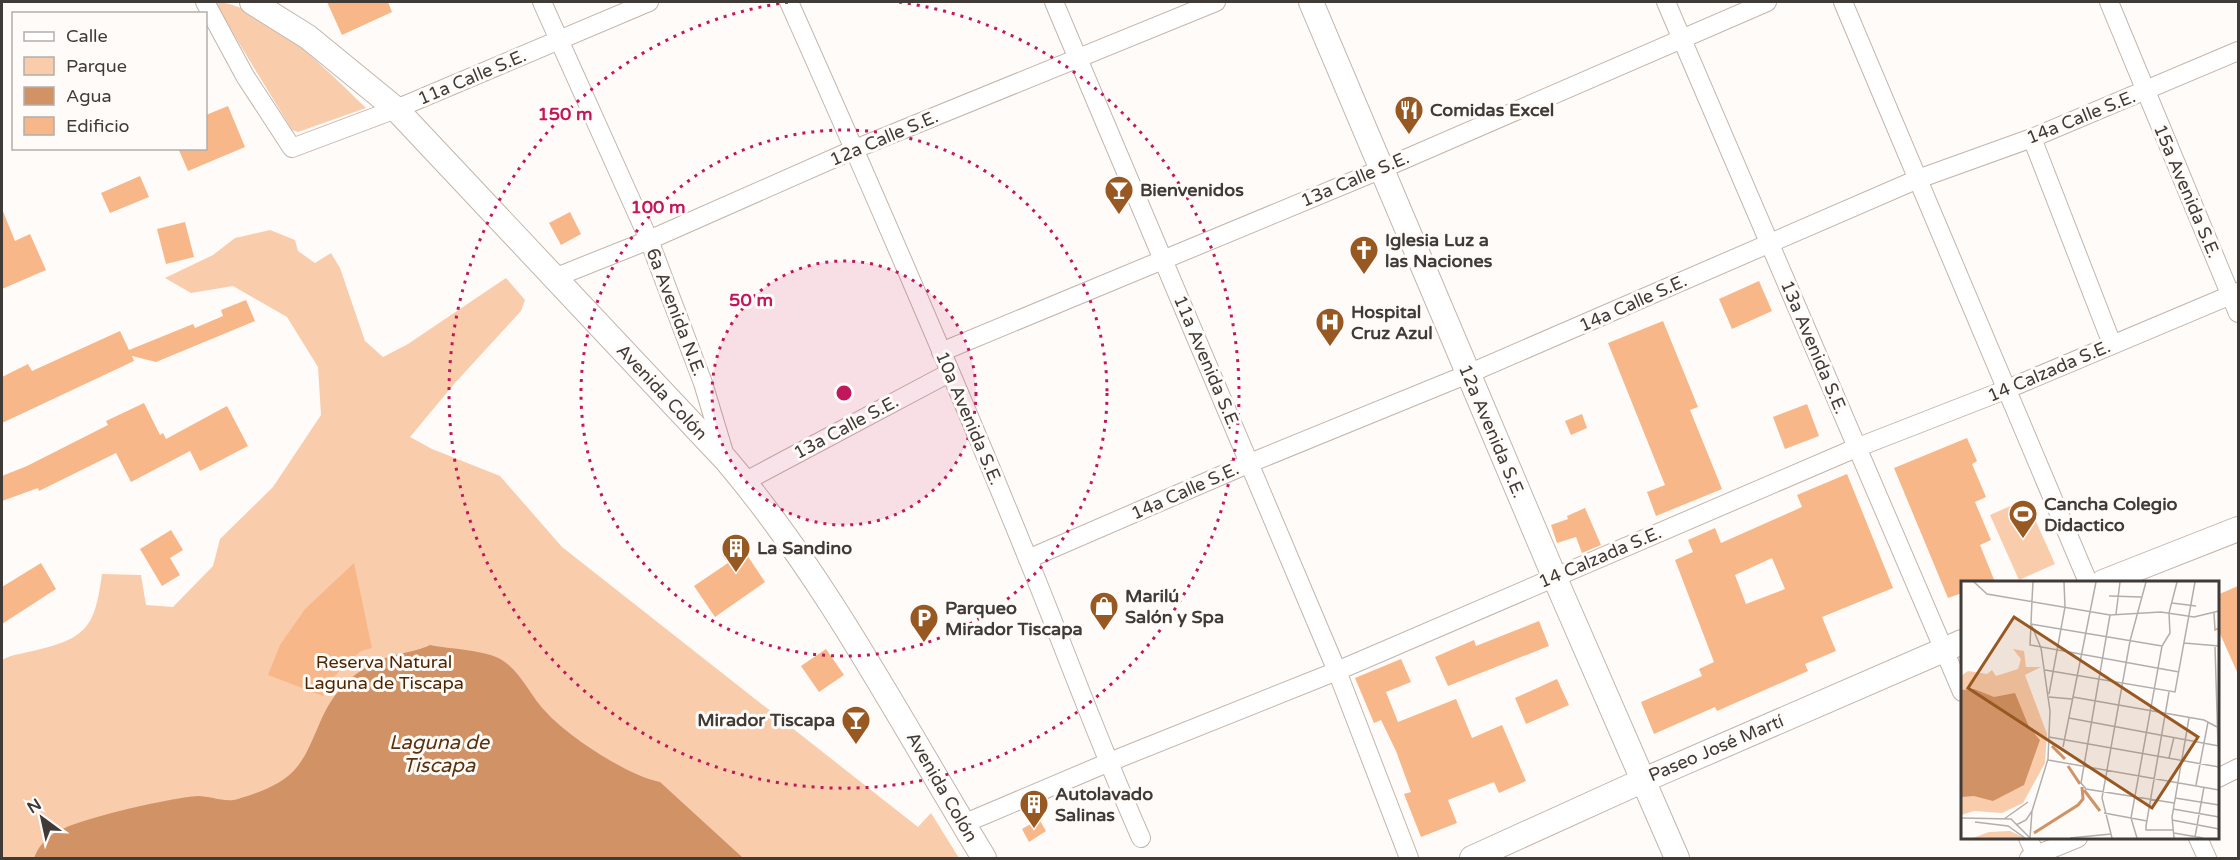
<svg xmlns="http://www.w3.org/2000/svg" width="2240" height="860" font-family="'Varela Round',sans-serif">
<style>
.green{fill:#f9ccac}
.water{fill:#d19365}
.building{fill:#f8b788;fill-rule:evenodd}
.lines{fill:none;stroke-linecap:round;stroke-linejoin:round}
.street-casing{stroke:#c3b5ab;stroke-width:20}
.secondary-casing{stroke:#c3b5ab;stroke-width:26}
.street{stroke:#fff;stroke-width:18}
.secondary{stroke:#fff;stroke-width:24}
.ring{fill:none;stroke:#c2185b;stroke-width:3;stroke-dasharray:3 6}
.labels{text-anchor:middle;stroke-width:6;stroke-linejoin:round;paint-order:stroke}
.street-label{font-size:18px;fill:#403b37;stroke:#fefbf9}
.poi-label{font-size:18px;font-weight:bold;fill:#403b37;stroke:#fefbf9;text-anchor:start}
.park-label{font-size:18px;fill:#4e2600;stroke:#fefbf9}
.water-label{font-size:20px;font-style:italic;fill:#5b320e;stroke:#fefbf9}
.inset-river{fill:none;stroke:#d19365;stroke-width:3}
.inset-road{fill:none;stroke:#b2aeab;stroke-width:1.5}
.view{fill:#985821;fill-opacity:0.15;stroke:#985821;stroke-width:3}
.inset-edge{fill:none;stroke:#403b37;stroke-width:3}
.centre{fill:#c2185b;stroke:#fefbf9;stroke-width:3}
.ring-label{font-size:18px;text-anchor:middle;font-weight:bold;fill:#c2185b;stroke:#fefbf9;stroke-width:6;stroke-linejoin:round;paint-order:stroke}
</style>
<rect width="100%" height="100%" fill="#fefbf9"/>
<g class="green">
<path d="M214,2C260,1 333,76 366,108L298,132L292,130Z"/>
<path d="M270,230L295,240L298,251L315,263L331,253L340,268L365,341L383,357L408,344L506,278L525,300L521,311L454,384L410,437L432,449L500,476L562,547L918,827L931,813L959,858H2V660C12,654 26,653 37,650C89,638 95,624 102,574L141,575L146,605L173,607L213,566L220,539L273,487L321,415L318,367L287,317L233,286L191,293L165,278L213,255L235,238Z"/>
<path d="M2026,499L2055,564L2019,580L1990,515Z"/>
</g>
<path class="water" d="M430,645C449,649 487,650 502,660C522,673 530,696 547,713C569,737 628,776 660,782L743,858H34C38,848 43,841 53,834C75,819 169,798 198,796C210,796 226,803 238,799C258,793 284,784 297,767C315,745 319,712 341,688C355,672 379,658 400,654C411,651 420,650 430,645Z"/>
<g class="building">
<path d="M327,2H388L392,12L342,35Z"/>
<path d="M228,106L245,147L188,171L178,148H206V115Z"/>
<path d="M140,176L149,197L110,213L101,193Z"/>
<path d="M2,209L15,241L30,234L46,270L2,289Z"/>
<path d="M570,212L581,234L561,245L549,223Z"/>
<path d="M185,222L194,257L166,264L157,229Z"/>
<path d="M1759,281L1772,311L1732,329L1719,299Z"/>
<path d="M246,300L255,321L156,362L132,356L134,361L2,423V377L28,364L32,371L120,331L129,350L193,324L195,328L223,316L221,310Z"/>
<path d="M1663,321L1698,407L1690,410L1722,489L1656,516L1647,492L1665,485L1608,343Z"/>
<path d="M144,403L160,435L163,433L166,439L227,406L248,446L200,471L190,451L131,482L116,453L39,491L38,488L2,501V476L27,466L108,425L106,421Z"/>
<path d="M1807,404L1819,436L1785,449L1773,417Z"/>
<path d="M1582,414L1587,428L1571,435L1565,421Z"/>
<path d="M1967,438L1977,461L1972,464L1986,497L1975,502L1991,540L1980,545L1995,582H1962V593L1948,598L1894,468Z"/>
<path d="M1847,474L1893,588L1822,617L1836,651L1805,664L1808,671L1717,711L1715,707L1654,734L1641,702L1702,676L1699,669L1714,662L1675,560L1693,552L1688,540L1715,528L1721,543L1802,507L1797,495ZM1772,558L1785,589L1746,604L1735,575Z"/>
<path d="M1585,508L1601,545L1582,553L1576,537L1557,543L1551,525L1568,519L1567,516Z"/>
<path d="M171,530L183,550L170,558L180,575L162,586L140,549Z"/>
<path d="M739,543L765,582L715,617L694,586L728,563L722,555Z"/>
<path d="M41,563L56,589L2,624V587Z"/>
<path d="M354,563L372,648L361,651L343,667L329,682L323,696L268,675L280,645L305,609Z"/>
<path d="M2238,586V674L2217,627V595Z"/>
<path d="M1539,621L1549,646L1448,686L1435,657L1474,640L1476,646Z"/>
<path d="M826,649L844,675L819,692L801,666Z"/>
<path d="M1401,659L1411,682L1386,692L1398,722L1456,699L1472,738L1502,725L1526,781L1499,793L1494,782L1448,800L1457,823L1421,837L1404,794L1411,792L1396,751L1381,720L1374,723L1355,678Z"/>
<path d="M1557,679L1569,705L1526,724L1515,698Z"/>
<path d="M1039,819L1046,831L1029,842L1022,829Z"/>
</g>
<g class="lines">
<g class="street-casing">
<g id="street">
<path d="M205,2L245,76L292,148L396,109L649,2"/>
<path d="M542,2L649,240L703,383L725,456"/>
<path d="M789,2C871,186 952,372 1028,559C1066,652 1100,746 1141,838"/>
<path d="M1054,2L1337,671L1409,858"/>
<path d="M1666,2L1962,692"/>
<path d="M1843,2L2088,582"/>
<path d="M2109,2L2238,313"/>
<path d="M2032,138L2112,344"/>
<path d="M554,278L649,240L855,149L1216,2"/>
<path d="M941,352L1382,169L1767,2"/>
<path d="M744,482L949,373"/>
<path d="M1028,559L1250,463L1468,374L1918,179L2032,138L2238,51"/>
<path d="M2218,778L2238,768"/>
<path d="M963,824L1107,763L1337,671L1856,448L2005,390L2238,292"/>
<path d="M2028,838L2037,858"/>
<path d="M2198,838L2207,858"/>
<path d="M2029,858L2078,838"/>
</g>
</g>
<g class="secondary-casing">
<g id="secondary">
<path d="M252,2L308,37L396,109L727,461C829,582 902,724 984,858"/>
<path d="M1311,2L1554,576L1677,858"/>
<path d="M2103,582L2238,529"/>
<path d="M1472,858L1644,780L1962,642"/>
</g>
</g>
<use href="#street" class="street"/>
<use href="#secondary" class="secondary"/>
</g>
<circle cx="844" cy="393" r="132" fill="#c2185b" fill-opacity=".12"/>
<g class="ring">
<circle cx="844" cy="393" r="132"/>
<circle cx="844" cy="393" r="263"/>
<path d="M899 2A395 395 0 1 1 789 2"/>
</g>
<defs>
<g id="restaurant-pin" transform="scale(1.5)"><path d="M0 17L-7.5 6A9.5 9.5 0 1 1 7.5 6Z" fill="#985821" stroke="#fefbf9"/><path d="M-5-6h1v4h1v-4h1v4h1v-4h1v5L-1.5 .5V6h-2V.5L-5-1ZM5-6V6H3V1.5H1.5Q1.5-4 5-6Z" fill="#fff"/></g>
<g id="bar-pin" transform="scale(1.5)"><path d="M0 17L-7.5 6A9.5 9.5 0 1 1 7.5 6Z" fill="#985821" stroke="#fefbf9"/><path d="M-6-5H6L.8 .8V4.5H3.5V6h-7V4.5H-.8V.8Z" fill="#fff"/></g>
<g id="church-pin" transform="scale(1.5)"><path d="M0 17L-7.5 6A9.5 9.5 0 1 1 7.5 6Z" fill="#985821" stroke="#fefbf9"/><path d="M-1.2-6h2.4v3.5h3.3v2.4h-3.3V6h-2.4V-.1h-3.3v-2.4h3.3Z" fill="#fff"/></g>
<g id="hospital-pin" transform="scale(1.5)"><path d="M0 17L-7.5 6A9.5 9.5 0 1 1 7.5 6Z" fill="#985821" stroke="#fefbf9"/><path d="M-5-5h3v3.5h4V-5h3V5h-3V1.5h-4V5h-3Z" fill="#fff"/></g>
<g id="stadium-pin" transform="scale(1.5)"><path d="M0 17L-7.5 6A9.5 9.5 0 1 1 7.5 6Z" fill="#985821" stroke="#fefbf9"/><path d="M0-5a6.5 5 0 1 0 0 10a6.5 5 0 1 0 0-10ZM-3.5-1.8h7v3.6h-7Z" fill="#fff"/></g>
<g id="building-pin" transform="scale(1.5)"><path d="M0 17L-7.5 6A9.5 9.5 0 1 1 7.5 6Z" fill="#985821" stroke="#fefbf9"/><path d="M-4-6H4V6H1V3H-1V6H-4ZM-2.5-4.3h1.7v1.8h-1.7ZM.8-4.3h1.7v1.8H.8ZM-2.5-1h1.7V.8h-1.7ZM.8-1h1.7V.8H.8Z" fill="#fff"/></g>
<g id="shop-pin" transform="scale(1.5)"><path d="M0 17L-7.5 6A9.5 9.5 0 1 1 7.5 6Z" fill="#985821" stroke="#fefbf9"/><path d="M-5-2.5h2.3a2.7 3.5 0 0 1 5.4 0H5L5.5 6h-11ZM-1.5-2.5h3a1.5 2.3 0 0 0-3 0Z" fill="#fff"/></g>
<g id="parking-pin" transform="scale(1.5)"><path d="M0 17L-7.5 6A9.5 9.5 0 1 1 7.5 6Z" fill="#985821" stroke="#fefbf9"/><path d="M-3.5-5.5H1a3.5 3.5 0 0 1 0 7H-1V5.5H-3.5ZM-1-3.4V-.6H.8a1.4 1.4 0 0 0 0-2.8Z" fill="#fff"/></g>
</defs>
<g fill-rule="evenodd">
<use href="#restaurant-pin" x="1409" y="110"/>
<use href="#bar-pin" x="1119" y="190"/>
<use href="#church-pin" x="1364" y="250"/>
<use href="#hospital-pin" x="1330" y="322"/>
<use href="#stadium-pin" x="2023" y="514"/>
<use href="#building-pin" x="736" y="548"/>
<use href="#shop-pin" x="1104" y="606"/>
<use href="#parking-pin" x="924" y="618"/>
<use href="#bar-pin" x="856" y="720"/>
<use href="#building-pin" x="1034" y="804"/>
</g>
<g class="labels">
<g class="street-label">
<text transform="translate(472 77) rotate(-23)" y="6">11a Calle S.E.</text>
<text transform="translate(2081 117) rotate(-22)" y="6">14a Calle S.E.</text>
<text transform="translate(884 138) rotate(-23)" y="6">12a Calle S.E.</text>
<text transform="translate(1355 179) rotate(-23)" y="6">13a Calle S.E.</text>
<text transform="translate(2187 191) rotate(67)" y="6">15a Avenida S.E.</text>
<text transform="translate(1633 303) rotate(-24)" y="6">14a Calle S.E.</text>
<text transform="translate(676 312) rotate(69)" y="6">6a Avenida N.E.</text>
<text transform="translate(1814 347) rotate(67)" y="6">13a Avenida S.E.</text>
<text transform="translate(1207 362) rotate(67)" y="6">11a Avenida S.E.</text>
<text transform="translate(2049 371) rotate(-23)" y="6">14 Calzada S.E.</text>
<text transform="translate(662 392) rotate(47)" y="6">Avenida Colón</text>
<text transform="translate(969 418) rotate(67)" y="6">10a Avenida S.E.</text>
<text transform="translate(846 427) rotate(-28)" y="6">13a Calle S.E.</text>
<text transform="translate(1492 431) rotate(67)" y="6">12a Avenida S.E.</text>
<text transform="translate(1185 491) rotate(-24)" y="6">14a Calle S.E.</text>
<text transform="translate(1600 557) rotate(-23)" y="6">14 Calzada S.E.</text>
<text transform="translate(1716 748) rotate(-23)" y="6">Paseo José Martí</text>
<text transform="translate(942 787) rotate(60)" y="6">Avenida Colón</text>
</g>
<g class="poi-label">
<text x="1430" y="116">Comidas Excel</text>
<text x="1140" y="196">Bienvenidos</text>
<text x="1385" y="246">Iglesia Luz a<tspan x="1385" dy="21">las Naciones</tspan></text>
<text x="1351" y="318">Hospital<tspan x="1351" dy="21">Cruz Azul</tspan></text>
<text x="2044" y="510">Cancha Colegio<tspan x="2044" dy="21">Didactico</tspan></text>
<text x="757" y="554">La Sandino</text>
<text x="1125" y="602">Marilú<tspan x="1125" dy="21">Salón y Spa</tspan></text>
<text x="945" y="614">Parqueo<tspan x="945" dy="21">Mirador Tiscapa</tspan></text>
<text x="835" y="726" text-anchor="end">Mirador Tiscapa</text>
<text x="1055" y="800">Autolavado<tspan x="1055" dy="21">Salinas</tspan></text>
</g>
<g class="park-label">
<text x="384" y="668">Reserva Natural<tspan x="384" dy="21">Laguna de Tiscapa</tspan></text>
</g>
<g class="water-label">
<text x="439" y="749">Laguna de<tspan x="439" dy="23">Tiscapa</tspan></text>
</g>
</g>
<g transform="translate(1961 581)">
<rect width="258" height="258" fill="#fefbf9"/>
<path d="M52,68L63,70L65,86H80L64,94L86,153L84,182L62,222L41,232L13,230L0,234V95L7,90L26,93L31,89L35,95L57,88L60,78ZM49,250L64,257H12L28,251Z" fill="#f9ccac"/>
<path d="M13,108L33,116L54,112L68,146L79,159L63,204L32,220L13,215L0,216V109Z" fill="#d19365"/>
<path class="inset-river" d="M91,165L104,178M107,185L119,203M123,209L139,230M73,252L117,224L122,218L121,206"/>
<path class="inset-road" d="M13,1L26,13L149,34L200,31L233,36L258,30M148,15L180,16M71,19L72,1M211,22L235,25M253,32L254,49L258,47M155,33L159,1M149,34L120,202L125,208L213,222M223,62L258,65M201,65L70,43L69,64L218,91M254,66L257,164M84,89L214,111L234,1M208,111L185,245V249H212M88,113L104,26L103,1M88,116L111,118M112,116L243,139L258,147M108,137L258,165M88,156L258,186M102,166L135,1M208,177L213,156M87,179L258,209M235,204L247,141M214,217L258,224M212,228L258,236M143,232L186,240M0,237L50,238L69,257M43,238L67,221M211,239L258,248M14,241L47,245L64,257M55,244L65,239L71,230M213,252L242,257M234,256L243,206M69,257L71,230L87,178L89,130L80,67L70,43L71,19M109,257L150,253M151,257L141,217L169,60L185,1M176,257L170,237L201,65L209,52L208,32L216,1M213,257L211,236L228,137"/>
<path class="view" d="M53,36L237,156L191,227L7,107Z"/>
<rect width="258" height="258" class="inset-edge"/>
</g>
<circle cx="844" cy="393" r="9" class="centre"/>
<g class="ring-label">
<text x="565" y="120">150 m</text>
<text x="658" y="213">100 m</text>
<text x="751" y="306">50 m</text>
</g>
<rect width="2240" height="860" fill="none" stroke="#403b37" stroke-width="6"/>
<rect x="12" y="12" width="195" height="138" fill="#fefbf9" stroke="#b2aeab" stroke-width="1.5"/>
<rect x="24" y="32" width="30" height="9" fill="#ffffff" stroke="#b2aeab" stroke-width="1.5"/>
<text x="66" y="42" font-size="18" fill="#403b37">Calle</text>
<rect x="24" y="57" width="30" height="18" fill="#f9ccac" stroke="#b2aeab" stroke-width="1.5"/>
<text x="66" y="72" font-size="18" fill="#403b37">Parque</text>
<rect x="24" y="87" width="30" height="18" fill="#d19365" stroke="#b2aeab" stroke-width="1.5"/>
<text x="66" y="102" font-size="18" fill="#403b37">Agua</text>
<rect x="24" y="117" width="30" height="18" fill="#f8b788" stroke="#b2aeab" stroke-width="1.5"/>
<text x="66" y="132" font-size="18" fill="#403b37">Edificio</text>
<g transform="translate(42 818) rotate(327)" stroke="#fefbf9" stroke-width="4.5" paint-order="stroke">
<path d="M0-4.5L10 22L0 15L-10 22Z" fill="#403b37"/>
<text y="-9" font-size="16" font-weight="bold" text-anchor="middle" fill="#403b37">N</text>
</g>
</svg>
